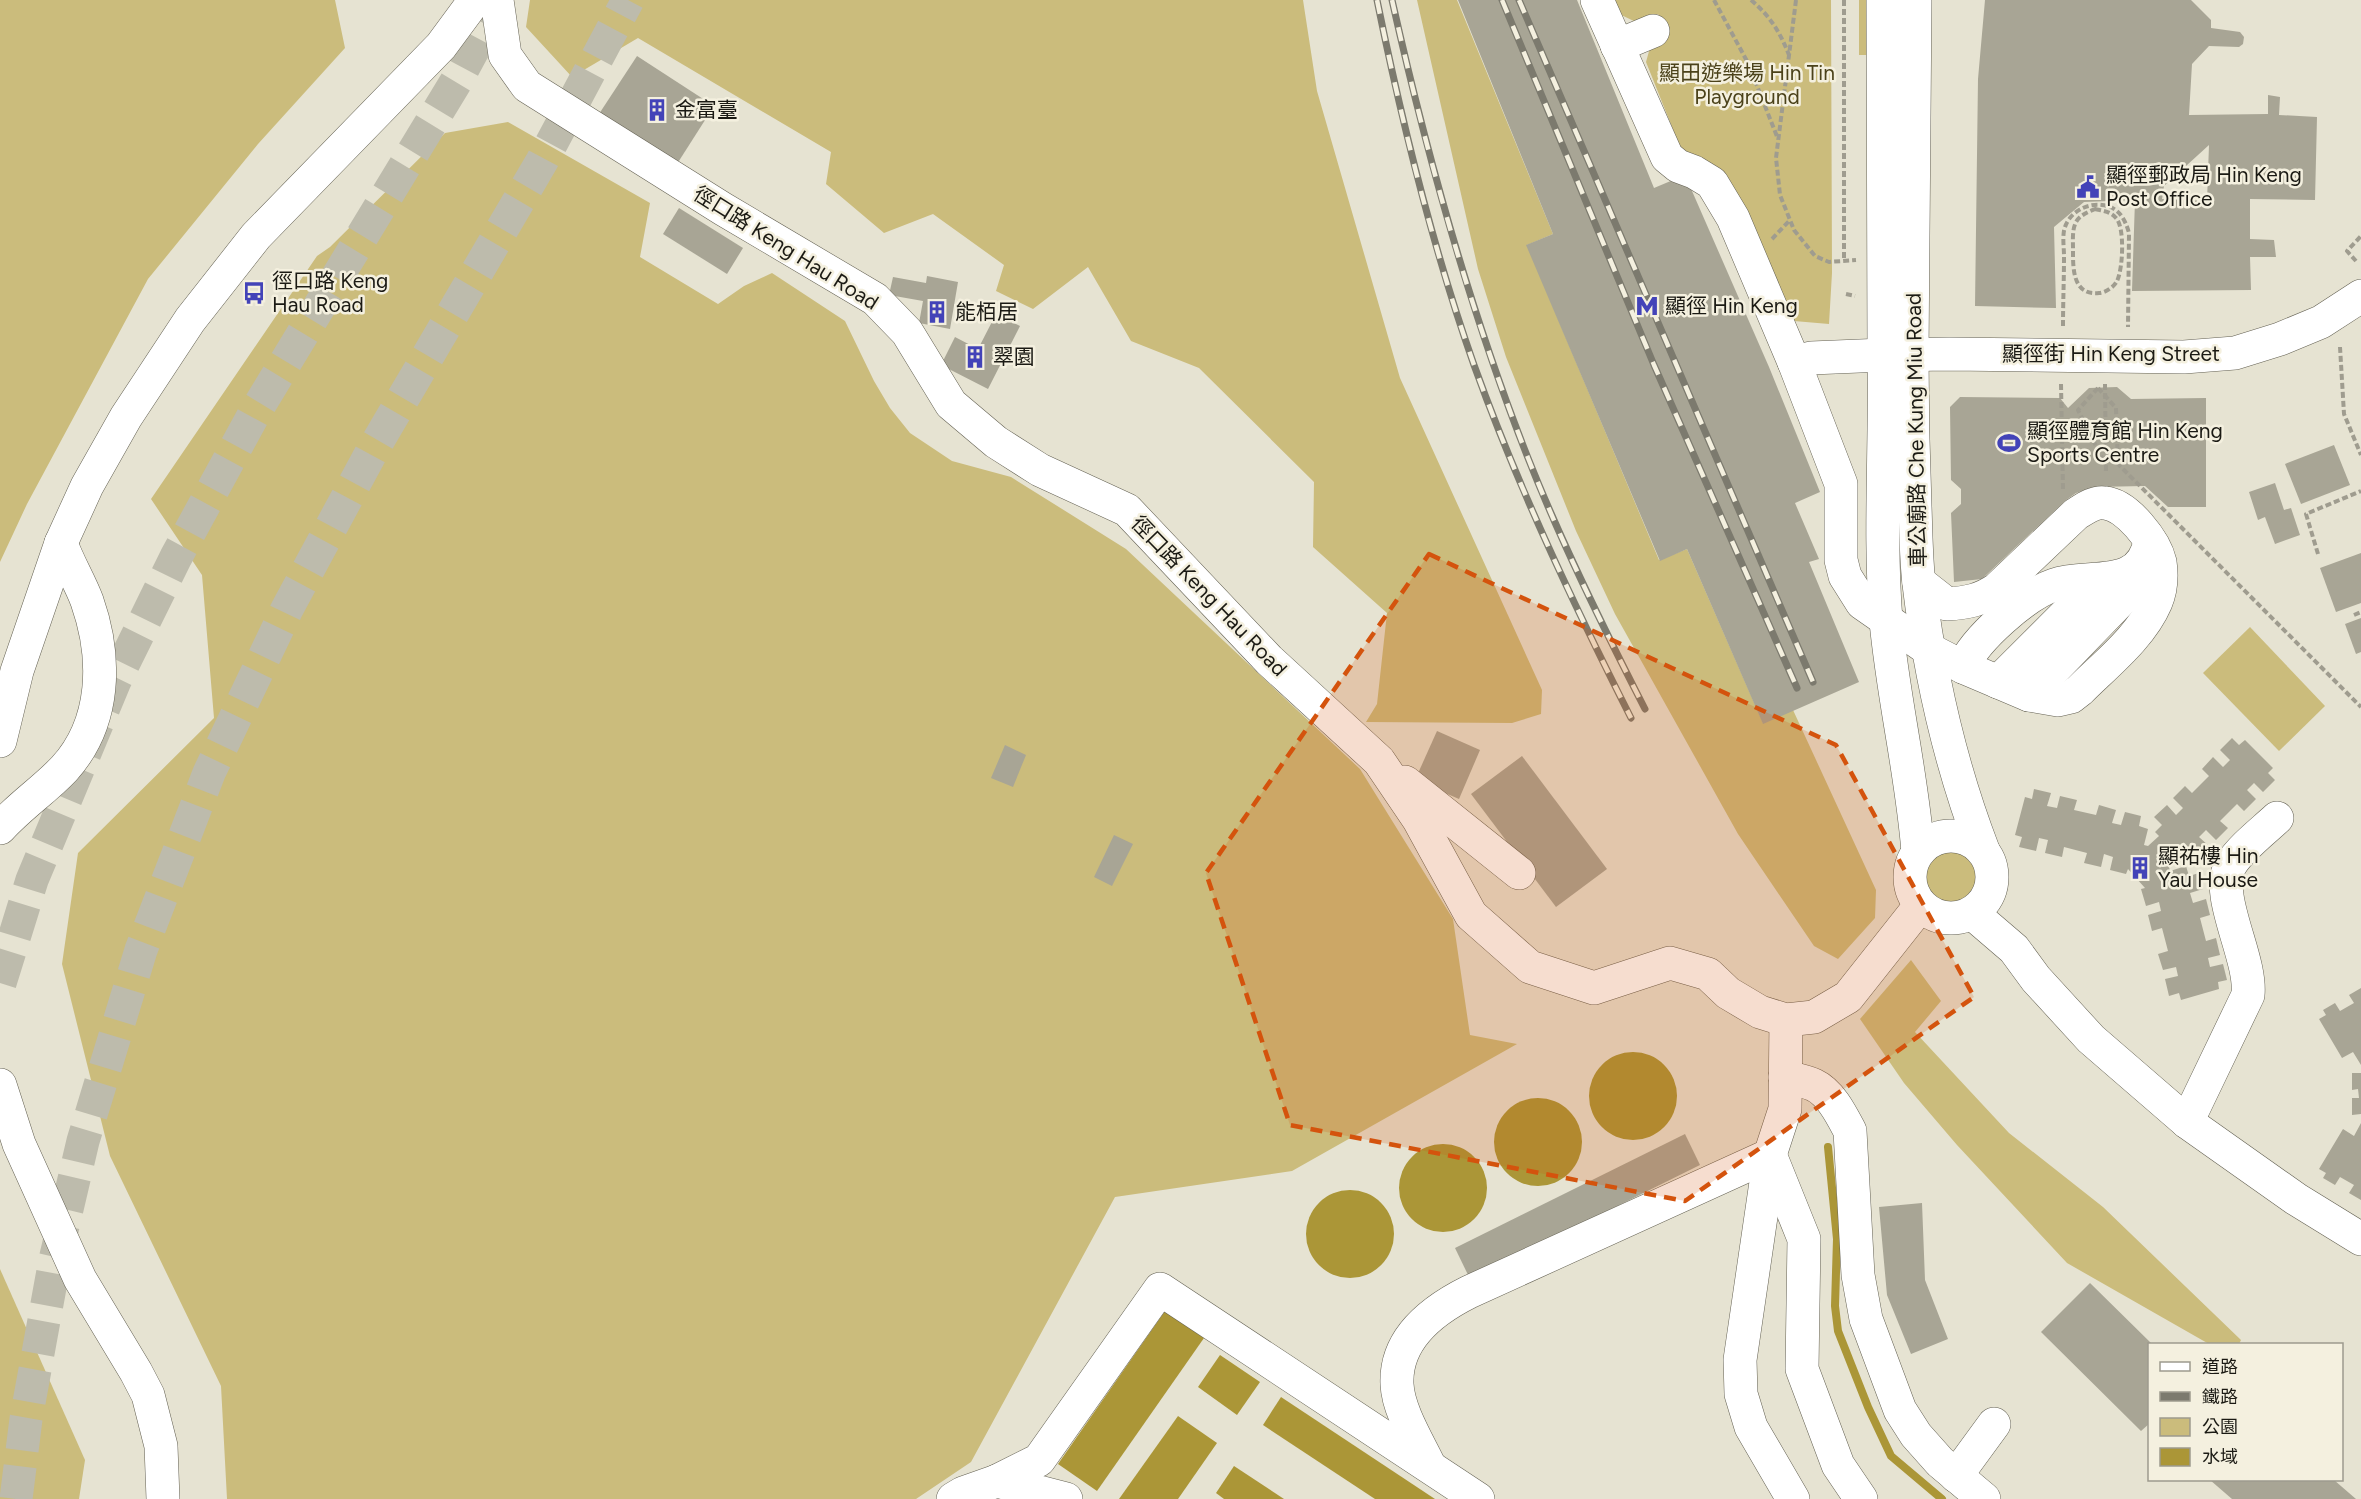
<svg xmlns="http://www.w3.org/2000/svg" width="2361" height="1499" font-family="Figtree,'Noto Sans TC',sans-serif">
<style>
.green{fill:#cbbc7c}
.water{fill:#ab9637}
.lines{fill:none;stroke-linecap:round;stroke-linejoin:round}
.stream{stroke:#ab9637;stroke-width:8}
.building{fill:#a8a595;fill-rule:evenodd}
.highway-tunnel{stroke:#bdbbac;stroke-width:33;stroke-dasharray:33 16;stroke-linecap:butt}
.minor-casing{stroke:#646153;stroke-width:34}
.major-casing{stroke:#646153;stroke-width:34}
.path{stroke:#9f9c8f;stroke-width:4;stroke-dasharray:6 3;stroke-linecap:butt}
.minor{stroke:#fff;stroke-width:33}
.major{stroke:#fff;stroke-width:33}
.rail-casing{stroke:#7c7a6e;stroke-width:7}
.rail{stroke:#f4f0df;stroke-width:4.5;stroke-dasharray:14;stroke-linecap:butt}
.path-bridge{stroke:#9f9c8f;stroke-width:4;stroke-dasharray:6 3;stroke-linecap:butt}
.marked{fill:#d4530d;fill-opacity:0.2;stroke:#d4530d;stroke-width:4.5;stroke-dasharray:12 8;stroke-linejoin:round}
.labels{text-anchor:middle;stroke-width:5;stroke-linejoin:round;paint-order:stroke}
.park-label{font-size:21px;fill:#4b421a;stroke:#f4f0df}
.poi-label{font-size:21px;fill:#1b1a14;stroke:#f4f0df;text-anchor:start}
.street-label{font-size:21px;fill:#1b1a14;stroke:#f4f0df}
</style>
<rect width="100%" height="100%" fill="#e6e3d2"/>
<g class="green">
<path d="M0,0H335L345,48L258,144L148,279L27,504L0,562Z"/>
<path d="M530,0H1303L1317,91L1400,378L1542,690L1541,714L1512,723L1366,722L1377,704L1387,613L1313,547L1314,482L1199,368L1131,341L1088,267L1033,309L996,291L1004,265L933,214L884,233L826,184L831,152L638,38L572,77L526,27Z"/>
<path d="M1417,0H1457L1553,234L1527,245L1659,560L1687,549L1763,723L1793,710L1876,890L1875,918L1838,959L1814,946L1738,834L1615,614L1576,531L1506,357L1478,269Z"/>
<path d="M1612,0H1831L1832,273L1829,324L1794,321L1682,152L1646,62L1651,44L1669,36L1658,14L1636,22L1617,13Z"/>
<rect x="1859" y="0" width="11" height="55"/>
<path d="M508,122L650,203L640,257L718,304L744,286L772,273L845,321L874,381L890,408L910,433L952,461L1011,477L1126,549L1360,769L1453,919L1470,1035L1517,1044L1292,1171L1115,1197L971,1462L916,1499H227L221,1386L110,1156L62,964L78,853L214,718L202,575L151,499L317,256L330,247L445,133Z"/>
<path d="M2250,627L2325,706L2279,751L2203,673Z"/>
<circle cx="1950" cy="878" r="37"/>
<path d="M1911,960L1941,1001L1915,1032L2009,1133L2103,1207L2241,1340L2239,1344H2209L2067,1263L1957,1145L1904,1083L1860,1019Z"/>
<path d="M0,1269L85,1460L79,1499H0Z"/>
</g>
<g class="water">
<circle cx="1633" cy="1096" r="44"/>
<circle cx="1538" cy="1142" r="44"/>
<circle cx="1443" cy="1188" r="44"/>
<circle cx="1350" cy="1234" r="44"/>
<path d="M1165,1311L1204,1338L1097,1491L1058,1464Z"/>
<path d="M1220,1355L1260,1382L1237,1415L1198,1387Z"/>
<path d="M1281,1397L1435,1499H1375L1263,1425Z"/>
<path d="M1178,1416L1217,1443L1178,1499H1119Z"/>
<path d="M1234,1466L1284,1499H1224L1216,1493Z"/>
</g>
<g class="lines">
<path class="stream" d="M1828,1147L1837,1239L1835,1306L1838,1331L1868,1407L1891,1456L1942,1499"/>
</g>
<g class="building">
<path d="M1458,0H1577L1654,188L1685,175L1769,367L1820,492L1795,503L1819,559L1809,562L1859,682L1763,724L1687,549L1660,561L1526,245L1553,234Z"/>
<path d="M1985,0H2191L2211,20V28L2240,32L2244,37L2243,44L2239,47L2209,46L2192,64L2189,115L2268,114V95L2280,97L2279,115L2317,117L2315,200L2250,199V239L2274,240L2276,257H2250L2251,290L2132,291L2135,200L2084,202L2054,227L2056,308L1975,306L1978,79ZM2209,145L2207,201L2162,199L2164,186Z"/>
<path d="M637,56L714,106L677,164L599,114Z"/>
<path d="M679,208L743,248L727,274L663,234Z"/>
<path d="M927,276L958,282L950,329L919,323L923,301L889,295L893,277L926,283Z"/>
<path d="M996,314L1020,326L988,389L941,365L955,337L978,349Z"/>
<path d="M2117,387L2131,399L2206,398V507H2168L2145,486L2094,487L2076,493L2066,500L1982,579L1954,582L1951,513L1961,504V489L1951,480L1950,407L1960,397L2060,398L2068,408L2089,388Z"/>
<path d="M2334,445L2350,485L2301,504L2285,464Z"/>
<path d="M2275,483L2284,510L2291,508L2300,535L2275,544L2265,517L2258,520L2249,492Z"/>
<path d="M2361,553V603L2336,612L2320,568Z"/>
<path d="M2361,618V652L2356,654L2345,624Z"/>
<path d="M1437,731L1480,750L1459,799L1415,780Z"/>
<path d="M2232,738L2239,745L2245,740L2273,768L2268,773L2275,780L2263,792L2254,783L2247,790L2256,799L2244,811L2237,804L2220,821L2228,828L2216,840L2206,830L2199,837L2209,846L2197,858L2189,851L2182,859L2180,856L2169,867L2170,871L2186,866L2189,876L2199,873L2203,889L2190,893L2193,903L2206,899L2210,915L2200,918L2206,941L2216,938L2220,955L2208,958L2210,967L2223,964L2227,980L2218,982L2219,989L2181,1000L2179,993L2169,996L2165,979L2178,976L2176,967L2163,970L2158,954L2168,951L2162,928L2152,931L2148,915L2161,911L2159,902L2146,906L2141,889L2145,888L2128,869L2126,874L2110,870L2113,857L2104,854L2101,867L2084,863L2087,853L2064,847L2062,857L2045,853L2048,840L2039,838L2036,851L2019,847L2022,837L2015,835L2025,797L2032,799L2034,789L2051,793L2047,806L2057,808L2060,796L2077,800L2074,810L2096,815L2099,805L2116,810L2112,823L2121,825L2125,812L2141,816L2139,826L2148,829L2144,845L2148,846L2159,836L2155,832L2162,825L2154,817L2167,805L2176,815L2183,808L2173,798L2185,786L2192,793L2209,776L2202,769L2213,757L2223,767L2230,760L2220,750Z"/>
<path d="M1005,745L1026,755L1013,787L991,778Z"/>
<path d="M1522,756L1607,869L1556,907L1471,794Z"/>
<path d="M1114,835L1133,844L1112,886L1094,877Z"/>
<path d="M2361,988V1065L2353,1052L2342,1058L2319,1019L2326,1015L2323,1010L2335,1003L2340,1011L2354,1003L2349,995Z"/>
<path d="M2352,1073H2361V1114L2352,1115V1098H2359L2358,1089L2352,1090Z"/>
<path d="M2361,1123V1200L2349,1193L2354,1185L2340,1177L2335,1185L2323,1178L2326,1173L2319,1169L2343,1129L2354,1136Z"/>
<path d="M1685,1134L1700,1165L1470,1279L1455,1248Z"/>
<path d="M1922,1203L1925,1280L1948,1339L1911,1354L1887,1295L1879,1207Z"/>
<path d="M2090,1283L2152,1344H2150V1423L2141,1431L2041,1332Z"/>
<path d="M2210,1480H2334L2356,1499H2232Z"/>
</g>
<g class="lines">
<g class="highway-tunnel">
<path d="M0,983L32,880L115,681L176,557L254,414L457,80L500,0"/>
<path d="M16,1499L26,1419L55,1260L83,1141L141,950L209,773L287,609L371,453L542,161L628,0"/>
</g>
<g class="minor-casing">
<g id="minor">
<path d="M497,0L505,55L527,86L723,209L875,299L907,332L951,404L996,442L1040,470L1127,510L1269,660L1379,761L1419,820L1471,915L1530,967L1594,988L1670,963L1708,974L1728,993L1760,1012L1786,1020L1814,1017L1848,997L1920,906"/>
<path d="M1597,0L1667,157L1678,166L1694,172L1712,183L1733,218L1794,362L1841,484V560L1845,576L1862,603L1928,649L1963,667L2029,695L2058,700L2071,697L2080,690C2106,664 2141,637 2156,602C2161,590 2162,575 2160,562C2155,541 2127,505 2105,503C2095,501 2084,509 2076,514L1997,589C1981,600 1967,603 1947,604L1919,582"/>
<path d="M1617,46L1653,31"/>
<path d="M1884,355C1886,444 1879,532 1886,621C1893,698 1912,774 1918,852"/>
<path d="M1912,355C1912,406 1913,456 1915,506C1916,532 1916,559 1919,584C1930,676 1950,764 1983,850"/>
<path d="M1794,362L1811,358L1884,355L1949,354L2184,357L2235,353L2280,339L2321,322L2361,296"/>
<path d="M1963,667C1975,639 2025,595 2054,585C2089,573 2141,592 2150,541"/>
<path d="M1998,682L2100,580"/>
<path d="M2029,695L2151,569"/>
<path d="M1405,782L1519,873"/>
<path d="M0,828C20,806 44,790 64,769C106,723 107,658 87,601C80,582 68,563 61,543"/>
<circle cx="1951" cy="877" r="41"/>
<path d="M1972,913L2014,949L2036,979L2091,1039L2187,1122L2296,1199L2361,1239"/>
<path d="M1786,1020L1785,1109L1770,1155L1740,1360L1741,1394L1751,1427L1793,1499"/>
<path d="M1785,1077C1794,1079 1805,1081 1814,1085C1831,1093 1842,1116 1850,1131L1858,1275L1866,1319L1900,1410L1916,1435L1940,1462L1984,1499"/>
<path d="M2187,1122L2248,995C2252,957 2213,895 2231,864C2242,847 2262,832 2277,818"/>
<path d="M1771,1157L1804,1239L1802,1369L1838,1465L1861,1499"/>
<path d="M1429,1465C1418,1442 1398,1410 1397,1384C1395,1339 1433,1310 1469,1292L1770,1155"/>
<path d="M1956,1476L1994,1424"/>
<path d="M953,1499L963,1493L997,1481"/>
<path d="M1066,1499L997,1481L1039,1460L1160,1289L1478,1499"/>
</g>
</g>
<g class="major-casing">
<g id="major">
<path d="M1883,0L1884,355"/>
<path d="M1912,355L1915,0"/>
<path d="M0,741L17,671L61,543L87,486L126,417L190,320L256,236L441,46L475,0"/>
<path d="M0,1085L19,1144L80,1279L136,1372L148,1395L161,1446L163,1499"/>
</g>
</g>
<g class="path">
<path d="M1714,0L1748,63L1778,139"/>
<path d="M1751,0C1770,16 1780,32 1789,55"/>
<path d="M1796,0L1776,158L1780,195L1794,230L1815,256L1829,262L1856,260"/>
<path d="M1844,0V261"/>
<path d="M2095,209C2103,211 2110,211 2116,218C2125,227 2123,269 2117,281C2114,287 2105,293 2099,293C2072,296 2073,267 2073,249C2073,240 2072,230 2076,222C2080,215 2088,212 2095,209Z"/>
<path d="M1772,239L1790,220"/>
<path d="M2356,261L2347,251L2361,236"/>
<path d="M1846,294L1855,296"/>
<path d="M2063,326C2063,303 2064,279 2064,256C2064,247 2062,235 2065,227C2070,212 2087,203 2102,205C2119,207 2125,219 2129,233L2128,327"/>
<path d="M2340,347L2344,414L2361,455"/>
<path d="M2061,384L2063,490"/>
<path d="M2105,384L2106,474"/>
<path d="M2098,388L2078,410L2105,464"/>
<path d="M2318,554L2306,514L2361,491"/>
<path d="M2354,615L2361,612"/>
</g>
<use href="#minor" class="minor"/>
<use href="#major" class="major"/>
<g class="rail-casing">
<g id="rail">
<path d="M1377,0C1402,123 1432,246 1474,365C1518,487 1573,603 1631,718"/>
<path d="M1392,0C1427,156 1469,309 1528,458C1562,544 1603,627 1645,709"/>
<path d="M1502,0L1654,365L1797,688"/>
<path d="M1519,0L1813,682"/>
</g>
</g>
<use href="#rail" class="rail"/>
<path class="path-bridge" d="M2098,388L2116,408L2118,464L2361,707"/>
</g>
<path class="marked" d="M1429,554L1836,745L1974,997L1685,1201L1290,1125L1206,873Z"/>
<defs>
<g id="building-bare" transform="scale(1.8)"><path d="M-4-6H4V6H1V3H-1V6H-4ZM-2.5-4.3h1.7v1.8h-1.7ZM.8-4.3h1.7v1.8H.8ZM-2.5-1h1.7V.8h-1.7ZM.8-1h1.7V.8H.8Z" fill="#4343b8" stroke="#f4f0df" stroke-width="2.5" paint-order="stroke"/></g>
<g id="civic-bare" transform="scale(1.8)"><path d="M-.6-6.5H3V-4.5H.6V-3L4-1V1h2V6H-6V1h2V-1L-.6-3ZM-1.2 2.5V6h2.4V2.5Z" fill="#4343b8" stroke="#f4f0df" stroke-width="2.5" paint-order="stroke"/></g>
<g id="bus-bare" transform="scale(1.8)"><path d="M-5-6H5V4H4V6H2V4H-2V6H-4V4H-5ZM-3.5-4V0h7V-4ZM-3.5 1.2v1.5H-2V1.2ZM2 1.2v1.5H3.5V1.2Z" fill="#4343b8" stroke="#f4f0df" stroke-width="2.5" paint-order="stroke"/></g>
<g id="metro-bare" transform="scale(1.8)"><path d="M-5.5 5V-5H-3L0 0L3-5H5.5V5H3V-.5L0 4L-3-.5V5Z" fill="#4343b8" stroke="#f4f0df" stroke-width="2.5" paint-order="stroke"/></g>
<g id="stadium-bare" transform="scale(1.8)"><path d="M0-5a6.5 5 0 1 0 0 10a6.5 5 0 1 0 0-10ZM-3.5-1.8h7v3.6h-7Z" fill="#4343b8" stroke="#f4f0df" stroke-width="2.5" paint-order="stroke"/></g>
</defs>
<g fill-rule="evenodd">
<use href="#building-bare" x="657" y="110"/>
<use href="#civic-bare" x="2088" y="187"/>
<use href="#bus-bare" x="254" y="293"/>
<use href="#metro-bare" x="1647" y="306"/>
<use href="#building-bare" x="937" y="312"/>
<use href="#building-bare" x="975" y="357"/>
<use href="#stadium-bare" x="2009" y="443"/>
<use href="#building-bare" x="2140" y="868"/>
</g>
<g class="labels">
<g class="park-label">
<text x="1747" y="80">顯田遊樂場 Hin Tin<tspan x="1747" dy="24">Playground</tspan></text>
</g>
<g class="poi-label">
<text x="675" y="117">金富臺</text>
<text x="2106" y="182">顯徑郵政局 Hin Keng<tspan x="2106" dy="24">Post Office</tspan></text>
<text x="272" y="288">徑口路 Keng<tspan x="272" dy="24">Hau Road</tspan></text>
<text x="1665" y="313">顯徑 Hin Keng</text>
<text x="955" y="319">能栢居</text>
<text x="993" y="364">翠園</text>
<text x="2027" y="438">顯徑體育館 Hin Keng<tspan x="2027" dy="24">Sports Centre</tspan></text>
<text x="2158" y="863">顯祐樓 Hin<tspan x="2158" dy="24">Yau House</tspan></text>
</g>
<g class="street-label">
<text transform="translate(786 248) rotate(32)" y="7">徑口路 Keng Hau Road</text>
<text x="2111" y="361">顯徑街 Hin Keng Street</text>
<text transform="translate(1916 430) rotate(-91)" y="7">車公廟路 Che Kung Miu Road</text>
<text transform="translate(1209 596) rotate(46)" y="7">徑口路 Keng Hau Road</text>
</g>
</g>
<rect x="2148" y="1343" width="195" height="138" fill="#f4f0df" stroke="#9d9a8e" stroke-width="1.5"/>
<rect x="2160" y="1362" width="30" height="9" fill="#ffffff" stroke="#9d9a8e" stroke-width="1.5"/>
<text x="2202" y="1373" font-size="18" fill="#1b1a14">道路</text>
<rect x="2160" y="1392" width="30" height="9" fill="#7c7a6e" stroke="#9d9a8e" stroke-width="1.5"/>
<text x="2202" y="1403" font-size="18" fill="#1b1a14">鐵路</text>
<rect x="2160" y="1418" width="30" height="18" fill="#cbbc7c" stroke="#9d9a8e" stroke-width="1.5"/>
<text x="2202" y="1433" font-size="18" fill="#1b1a14">公園</text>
<rect x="2160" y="1448" width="30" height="18" fill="#ab9637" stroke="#9d9a8e" stroke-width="1.5"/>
<text x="2202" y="1463" font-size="18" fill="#1b1a14">水域</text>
</svg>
